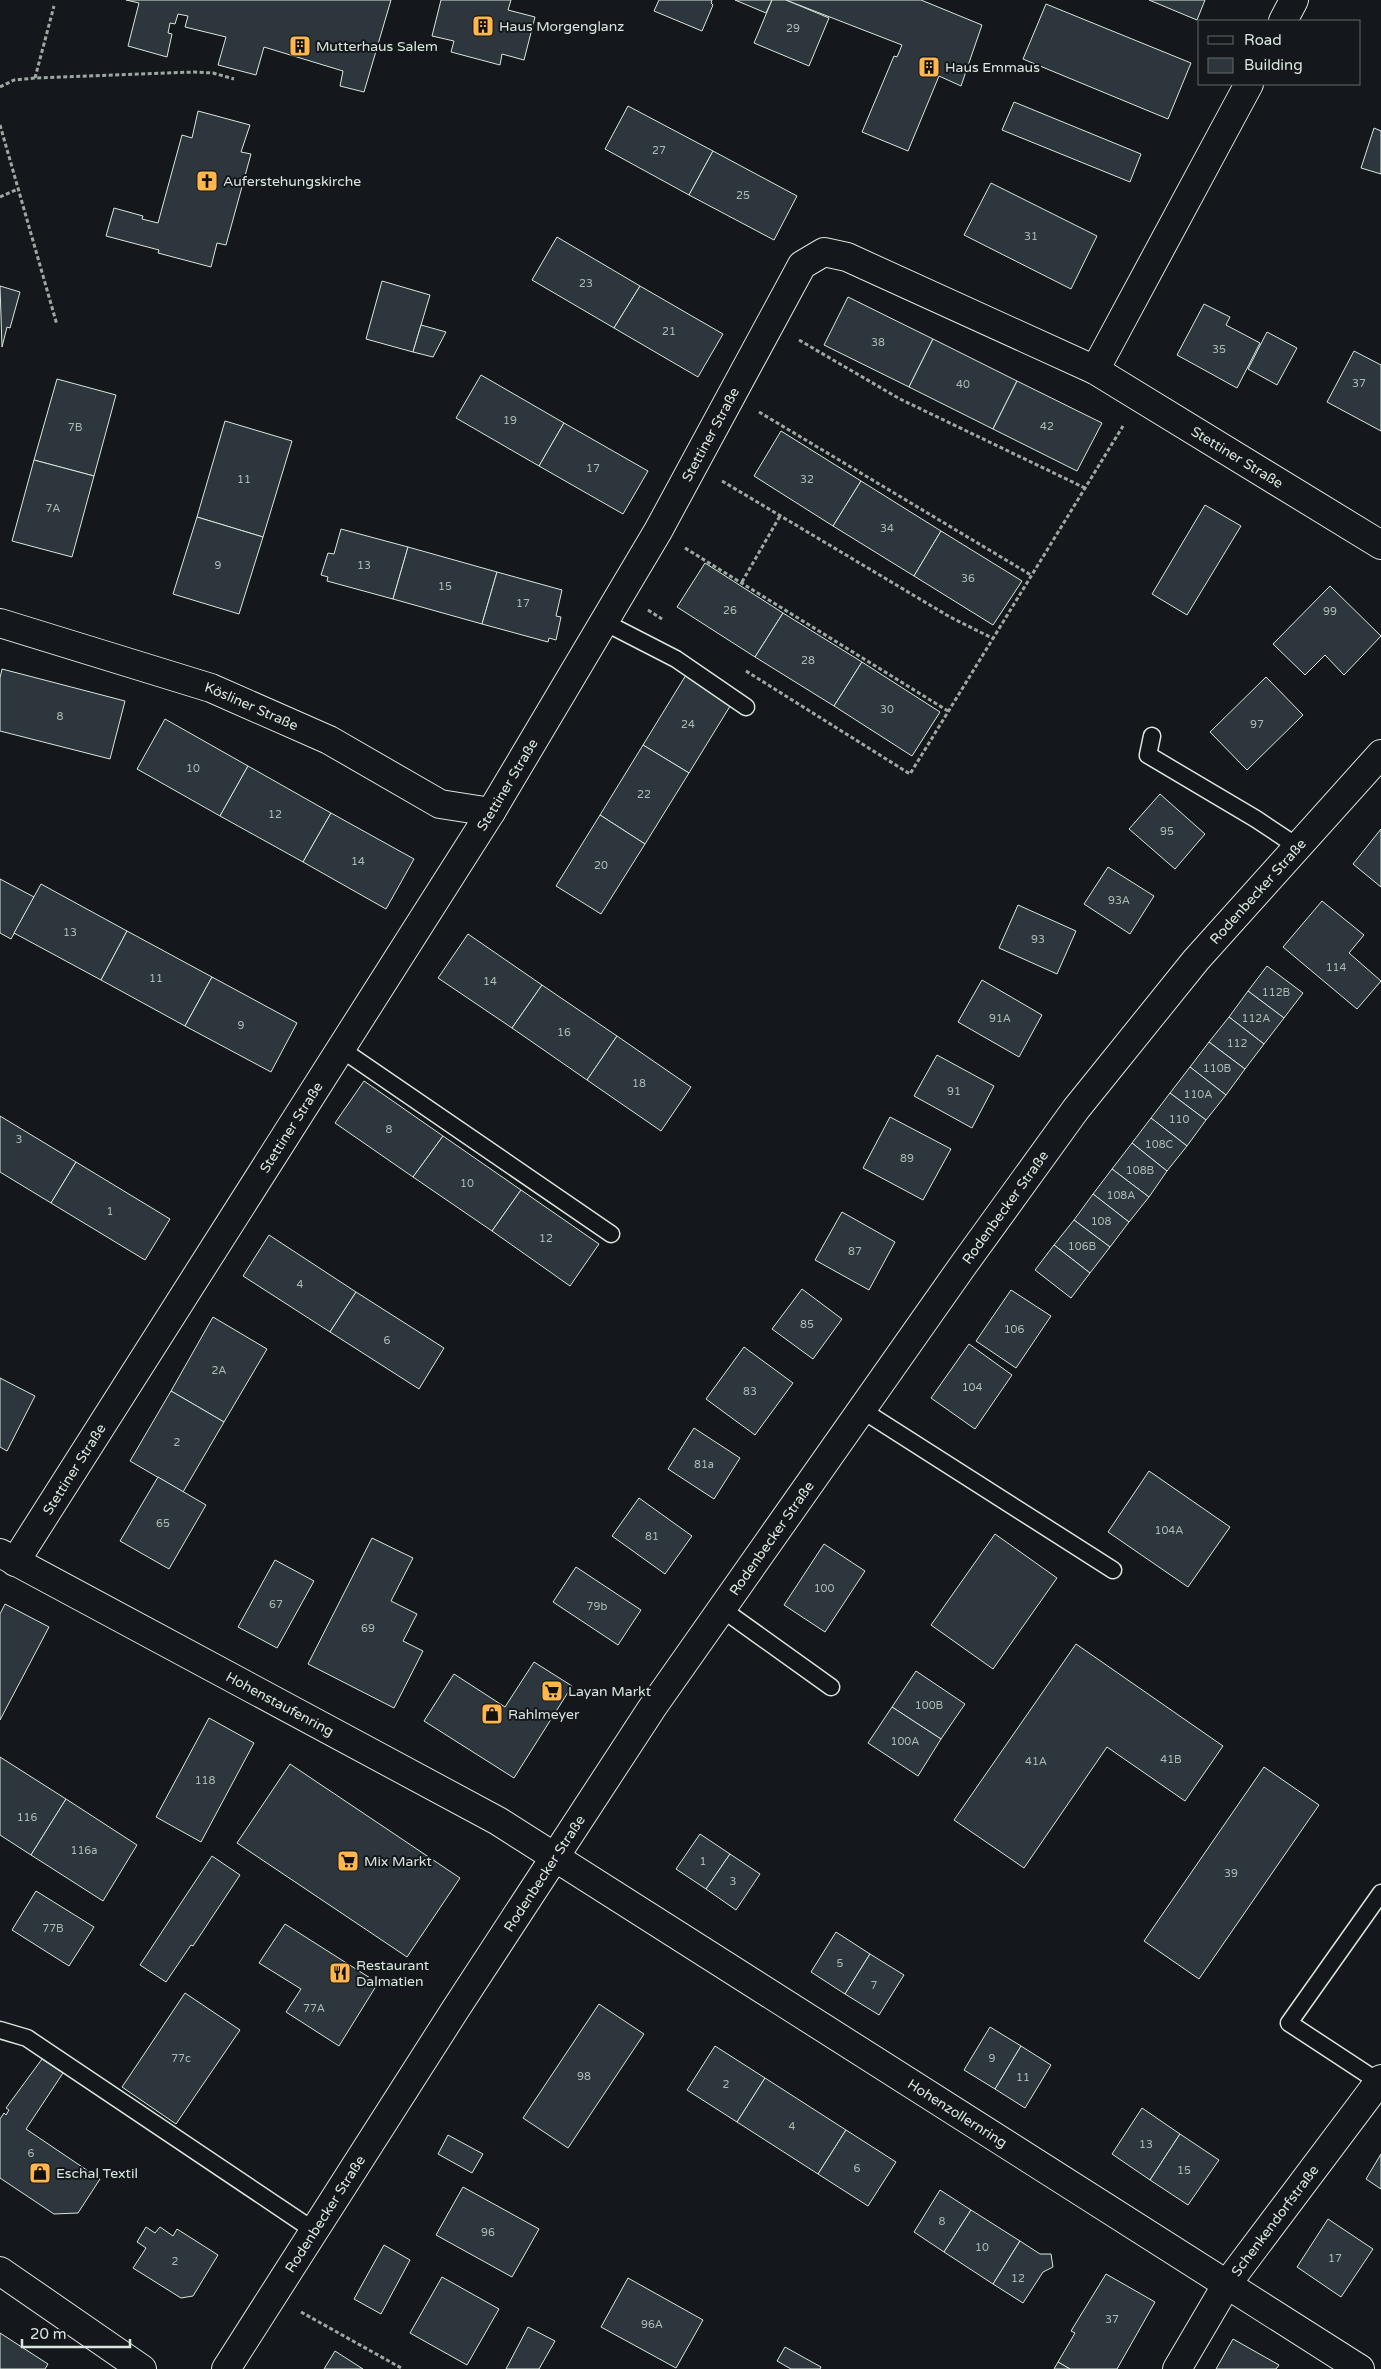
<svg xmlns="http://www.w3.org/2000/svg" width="1381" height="2369" font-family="'Varela Round',sans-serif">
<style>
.building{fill:#2c363c;stroke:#d8e6dc}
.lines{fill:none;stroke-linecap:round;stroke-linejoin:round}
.lane-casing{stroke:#d8e6dc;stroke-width:19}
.street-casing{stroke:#d8e6dc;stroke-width:30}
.path{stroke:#9da8a2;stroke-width:3;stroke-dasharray:4 2.5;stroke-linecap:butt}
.lane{stroke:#14181c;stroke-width:16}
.street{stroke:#14181c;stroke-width:28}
.labels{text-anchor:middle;stroke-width:4;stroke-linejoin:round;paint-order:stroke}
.number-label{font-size:11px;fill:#adbab4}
.poi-label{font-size:14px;fill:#d8e6dc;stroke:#14181c;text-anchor:start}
.street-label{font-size:14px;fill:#d8e6dc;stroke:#14181c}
</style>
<rect width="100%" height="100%" fill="#14181c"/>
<g class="building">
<path d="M126,0H391L364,92L340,86L343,71L264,47L256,75L218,65L226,37L185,27L188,16L178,14L175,24L170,23L168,33L172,34L167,57L128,46L139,3Z"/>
<path d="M441,0H511L508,10L535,17L524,60L502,54L500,65L451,52L454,41L432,36Z"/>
<path d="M659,0H712L711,3L713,5L702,31L654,11Z"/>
<path d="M735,0H772L766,13Z"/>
<path d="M772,0H786L829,18L809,66L754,43Z"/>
<path d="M786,0H921L982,25L961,86L939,76L908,151L862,132L894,56L897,57L902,45Z"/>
<path d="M1149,0H1205L1197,20Z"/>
<path d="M1046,4L1191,63L1168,119L1023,59Z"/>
<path d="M1014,102L1141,154L1130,182L1002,130Z"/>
<path d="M628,106L713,151L689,195L605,149Z"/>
<path d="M198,111L250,125L241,152L251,154L226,245L217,243L211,267L158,253L159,250L106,236L114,208L143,216L142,219L158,223L182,135L192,138Z"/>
<path d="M1374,128L1381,131V174L1361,168Z"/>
<path d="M713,151L797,196L774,240L689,195Z"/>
<path d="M991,183L1097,236L1071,289L964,235Z"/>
<path d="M557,237L640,286L614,328L532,280Z"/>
<path d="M382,281L430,295L413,352L366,339Z"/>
<path d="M0,286L20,292L10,328L7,327L2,347Z"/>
<path d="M640,286L723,334L698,377L614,328Z"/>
<path d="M848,297L933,339L909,387L824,345Z"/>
<path d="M1204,304L1230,317L1226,325L1260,343L1237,388L1177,355Z"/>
<path d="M421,325L446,332L433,357L413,352Z"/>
<path d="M1267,332L1297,348L1277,385L1248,369Z"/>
<path d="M933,339L1017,381L993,429L909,387Z"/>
<path d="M1354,351L1381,365V431L1327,402Z"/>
<path d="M481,375L564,423L539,466L456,418Z"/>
<path d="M57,379L116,395L94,476L34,460Z"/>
<path d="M1017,381L1102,423L1077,471L993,429Z"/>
<path d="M225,421L292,441L263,537L197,517Z"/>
<path d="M564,423L648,471L623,514L539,466Z"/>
<path d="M781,431L861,481L833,526L754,476Z"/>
<path d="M34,460L94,476L72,557L12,541Z"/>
<path d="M861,481L941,531L914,576L833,526Z"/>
<path d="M1205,505L1241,526L1187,615L1152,594Z"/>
<path d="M197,517L263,537L239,614L173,594Z"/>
<path d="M341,529L408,547L393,599L327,581L328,577L321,575L328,553L334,554Z"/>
<path d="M941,531L1022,581L993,625L914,576Z"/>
<path d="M408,547L497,572L482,624L393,599Z"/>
<path d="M705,563L783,613L755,657L677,607Z"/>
<path d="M497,572L562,590L556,616L561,617L556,640L549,638L548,642L482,624Z"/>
<path d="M1330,586L1381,636L1344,675L1325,655L1305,675L1273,644Z"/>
<path d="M783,613L862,662L834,706L755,657Z"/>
<path d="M862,662L940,712L912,756L834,706Z"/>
<path d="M2,669L125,701L110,759L0,731V678Z"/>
<path d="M686,675L732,703L689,773L643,745Z"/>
<path d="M1266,677L1303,715L1247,770L1210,732Z"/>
<path d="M165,719L248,766L220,816L137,769Z"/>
<path d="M643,745L689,773L645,844L600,815Z"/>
<path d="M248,766L331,813L303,862L220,816Z"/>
<path d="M1160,794L1205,834L1175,869L1129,829Z"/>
<path d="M331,813L414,859L386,909L303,862Z"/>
<path d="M600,815L645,844L601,914L556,886Z"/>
<path d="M1381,829V887L1353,864Z"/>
<path d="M1108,867L1154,896L1130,934L1084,904Z"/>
<path d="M0,879L34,897L11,939L0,933Z"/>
<path d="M41,884L127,931L101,980L14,933Z"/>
<path d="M1322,901L1364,935L1349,953L1381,981L1357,1009L1283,947Z"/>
<path d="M1018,905L1076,931L1057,974L999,948Z"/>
<path d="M127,931L212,977L185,1026L101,980Z"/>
<path d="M468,934L542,985L512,1028L438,978Z"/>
<path d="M1267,966L1303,993L1284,1018L1248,991Z"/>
<path d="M212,977L297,1023L271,1072L185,1026Z"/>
<path d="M982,980L1042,1015L1019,1057L958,1022Z"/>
<path d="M542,985L617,1036L587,1080L512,1028Z"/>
<path d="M1248,991L1284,1018L1264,1044L1229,1017Z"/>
<path d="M1229,1017L1264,1044L1245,1069L1209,1042Z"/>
<path d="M617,1036L691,1087L661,1131L587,1080Z"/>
<path d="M1209,1042L1245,1069L1226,1095L1190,1067Z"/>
<path d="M937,1055L994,1086L972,1128L914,1096Z"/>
<path d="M1190,1067L1226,1095L1206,1120L1170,1093Z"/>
<path d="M364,1081L443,1136L413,1177L335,1123Z"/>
<path d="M1170,1093L1206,1120L1187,1146L1151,1118Z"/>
<path d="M0,1116L76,1162L51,1203L0,1172Z"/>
<path d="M890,1117L951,1149L923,1200L863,1168Z"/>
<path d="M1151,1118L1187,1146L1167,1171L1132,1143Z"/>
<path d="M443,1136L521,1190L492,1231L413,1177Z"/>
<path d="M1132,1143L1167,1171L1149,1197L1112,1169Z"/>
<path d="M76,1162L170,1219L145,1260L51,1203Z"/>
<path d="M1112,1169L1149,1197L1129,1222L1093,1194Z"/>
<path d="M521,1190L599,1244L570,1286L492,1231Z"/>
<path d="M1093,1194L1129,1222L1110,1247L1074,1220Z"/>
<path d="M842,1212L895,1242L869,1290L815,1260Z"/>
<path d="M1074,1220L1110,1247L1090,1273L1054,1245Z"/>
<path d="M269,1235L356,1292L330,1332L243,1276Z"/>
<path d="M1054,1245L1090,1273L1071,1298L1035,1270Z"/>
<path d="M802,1289L842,1319L813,1359L772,1329Z"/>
<path d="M1011,1290L1051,1316L1016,1368L976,1341Z"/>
<path d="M356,1292L444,1348L419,1389L330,1332Z"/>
<path d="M213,1317L267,1349L224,1422L171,1391Z"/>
<path d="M969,1344L1012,1375L975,1429L931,1398Z"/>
<path d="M744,1347L793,1383L755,1435L706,1399Z"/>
<path d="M0,1378L35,1396L7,1451L0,1447Z"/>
<path d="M171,1391L224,1422L183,1492L130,1461Z"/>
<path d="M694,1428L740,1458L714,1499L668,1469Z"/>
<path d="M1149,1471L1230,1527L1188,1587L1108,1532Z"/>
<path d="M158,1477L206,1505L169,1569L120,1541Z"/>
<path d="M639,1498L692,1536L665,1574L612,1536Z"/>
<path d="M995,1534L1057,1578L993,1669L931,1625Z"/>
<path d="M372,1538L413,1558L391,1601L417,1614L403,1641L423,1651L394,1708L308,1664Z"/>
<path d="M824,1544L865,1571L825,1632L784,1605Z"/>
<path d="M275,1560L314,1581L277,1648L238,1627Z"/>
<path d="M576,1567L641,1610L618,1645L553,1602Z"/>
<path d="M5,1604L49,1627L0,1720V1614Z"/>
<path d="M1076,1644L1223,1746L1185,1801L1107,1747L1024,1868L954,1820Z"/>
<path d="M534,1662L572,1686L514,1778L424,1721L454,1674L505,1707Z"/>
<path d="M916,1671L965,1704L941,1739L892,1707Z"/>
<path d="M892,1707L941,1739L918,1776L868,1743Z"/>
<path d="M209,1718L254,1743L201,1842L156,1817Z"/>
<path d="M0,1757L66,1799L31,1855L0,1835Z"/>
<path d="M290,1764L460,1878L407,1957L237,1843Z"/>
<path d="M1264,1767L1319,1805L1199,1979L1144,1941Z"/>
<path d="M66,1799L137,1845L103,1901L31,1855Z"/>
<path d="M700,1834L730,1854L706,1889L676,1869Z"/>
<path d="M730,1854L760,1874L736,1910L706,1889Z"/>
<path d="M212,1856L240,1875L193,1946L191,1945L166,1982L140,1965Z"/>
<path d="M36,1891L94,1927L69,1966L12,1930Z"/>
<path d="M285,1924L378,1983L339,2046L286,2012L301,1989L259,1963Z"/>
<path d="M836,1932L870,1954L845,1994L811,1972Z"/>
<path d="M870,1954L904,1975L879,2015L845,1994Z"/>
<path d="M185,1993L240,2030L176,2124L122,2087Z"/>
<path d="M599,2004L644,2034L568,2148L523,2118Z"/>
<path d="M990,2027L1021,2046L995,2089L964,2070Z"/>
<path d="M715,2046L765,2078L737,2122L687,2090Z"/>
<path d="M1021,2046L1051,2065L1025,2108L995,2089Z"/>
<path d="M42,2059L63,2073L26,2129L100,2179L78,2213L54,2214L0,2178V2119L4,2113L6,2115L9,2110L6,2108Z"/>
<path d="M765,2078L846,2130L818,2174L737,2122Z"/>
<path d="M1142,2108L1180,2134L1150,2180L1112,2154Z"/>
<path d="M846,2130L896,2162L868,2206L818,2174Z"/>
<path d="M1180,2134L1219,2160L1188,2205L1150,2180Z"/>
<path d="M448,2135L483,2154L472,2173L438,2154Z"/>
<path d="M1381,2154V2189L1366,2179Z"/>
<path d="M463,2187L539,2229L512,2277L436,2235Z"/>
<path d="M940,2190L971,2210L944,2252L914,2232Z"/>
<path d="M971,2210L1020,2241L993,2284L944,2252Z"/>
<path d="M1328,2219L1373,2249L1341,2297L1297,2267Z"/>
<path d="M146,2227L155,2233L160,2227L173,2236L177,2229L218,2255L193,2296L181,2298L133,2268L146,2248L137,2242Z"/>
<path d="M1020,2241L1040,2254H1051L1053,2267L1043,2272L1023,2303L993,2284Z"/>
<path d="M384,2245L410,2260L381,2314L354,2299Z"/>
<path d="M1106,2274L1155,2302L1117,2369H1070L1058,2362L1075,2333L1071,2331Z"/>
<path d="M442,2277L499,2309L467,2365L410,2333Z"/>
<path d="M628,2278L703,2320L676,2368L601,2327Z"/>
<path d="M528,2327L555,2341L539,2369H506Z"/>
<path d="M0,2333L48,2364L45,2369H0Z"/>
<path d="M1233,2339L1279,2365L1276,2369H1216Z"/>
<path d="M785,2347L821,2367L820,2369H791L777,2361Z"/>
<path d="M335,2351L363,2369H324Z"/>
<path d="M1058,2362L1070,2369H1054Z"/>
</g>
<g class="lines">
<g class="lane-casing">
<g id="lane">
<path d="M604,622L676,659L746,707"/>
<path d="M1152,736L1148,755L1256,819L1298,847"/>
<path d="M341,1049L611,1234"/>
<path d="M862,1410L1113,1570"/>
<path d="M722,1609L831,1687"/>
<path d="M0,2030L27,2038L313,2230"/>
<path d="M1379,2082L1289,2023L1381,1893"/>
</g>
</g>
<g class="street-casing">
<g id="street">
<path d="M1283,21L1294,0"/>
<path d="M1095,370L1249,84"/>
<path id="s1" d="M0,623L211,688L329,740L440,804L491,812"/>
<path id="s2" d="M0,1553L498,1821L1360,2369"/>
<path id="s3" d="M15,1562L491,812L658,531L802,265L824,252L847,257L1095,370L1381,545"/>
<path d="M0,2271L142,2369"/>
<path id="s4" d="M226,2369L455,2010L652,1708L964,1264L1076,1109L1196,960L1381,754"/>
<path id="s5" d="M1177,2369L1227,2284L1381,2079"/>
</g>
</g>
<g class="path">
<path d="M35,78L54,6"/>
<path d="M0,87L14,80L35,78L194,72L213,73L234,79"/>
<path d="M0,125L57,325"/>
<path d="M0,197L18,189"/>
<path d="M799,340L900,399L1085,488"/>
<path d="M759,412L1031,575"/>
<path d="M722,481L950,617L992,638"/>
<path d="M685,548L948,711"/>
<path d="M742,582L780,516"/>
<path d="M648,610L662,619"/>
<path d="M746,671L910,774L1123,426"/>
<path d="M301,2312L403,2369"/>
</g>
<use href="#lane" class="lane"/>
<use href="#street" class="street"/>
</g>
<defs>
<g id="building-square" transform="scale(1.125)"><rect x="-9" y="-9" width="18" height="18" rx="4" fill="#ffb74d" stroke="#14181c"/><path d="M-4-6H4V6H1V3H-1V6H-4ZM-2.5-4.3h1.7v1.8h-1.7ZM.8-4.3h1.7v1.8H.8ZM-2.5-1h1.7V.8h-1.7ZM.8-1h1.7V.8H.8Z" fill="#111"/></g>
<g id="church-square" transform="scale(1.125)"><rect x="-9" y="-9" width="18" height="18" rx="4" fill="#ffb74d" stroke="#14181c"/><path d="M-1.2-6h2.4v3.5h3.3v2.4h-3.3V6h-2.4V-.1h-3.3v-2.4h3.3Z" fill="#111"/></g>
<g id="supermarket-square" transform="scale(1.125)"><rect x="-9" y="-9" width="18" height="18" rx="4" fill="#ffb74d" stroke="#14181c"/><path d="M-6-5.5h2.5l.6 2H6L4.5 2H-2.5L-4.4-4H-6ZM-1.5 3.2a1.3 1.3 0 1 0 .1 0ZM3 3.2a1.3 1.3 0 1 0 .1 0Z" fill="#111"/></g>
<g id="shop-square" transform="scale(1.125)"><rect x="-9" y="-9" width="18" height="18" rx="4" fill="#ffb74d" stroke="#14181c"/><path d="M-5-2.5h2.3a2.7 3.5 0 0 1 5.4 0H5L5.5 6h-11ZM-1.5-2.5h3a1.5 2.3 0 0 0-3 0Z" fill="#111"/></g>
<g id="restaurant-square" transform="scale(1.125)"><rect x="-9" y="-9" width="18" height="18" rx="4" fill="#ffb74d" stroke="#14181c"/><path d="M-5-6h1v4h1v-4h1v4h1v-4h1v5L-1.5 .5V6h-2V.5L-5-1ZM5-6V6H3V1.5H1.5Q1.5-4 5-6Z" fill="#111"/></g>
</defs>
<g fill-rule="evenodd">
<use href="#building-square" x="483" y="26"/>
<use href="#building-square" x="300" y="46"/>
<use href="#building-square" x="929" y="67"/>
<use href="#church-square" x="207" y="181"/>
<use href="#supermarket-square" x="552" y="1691"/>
<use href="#shop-square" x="492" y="1714"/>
<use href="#supermarket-square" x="348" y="1861"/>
<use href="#restaurant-square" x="340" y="1973"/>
<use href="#shop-square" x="40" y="2173"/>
</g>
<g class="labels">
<g class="number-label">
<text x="793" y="32">29</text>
<text x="659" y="154">27</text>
<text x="743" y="199">25</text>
<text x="1031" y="240">31</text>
<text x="586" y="287">23</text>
<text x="669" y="335">21</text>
<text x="878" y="346">38</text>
<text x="1219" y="353">35</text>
<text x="1359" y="387">37</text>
<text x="963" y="388">40</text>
<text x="510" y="424">19</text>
<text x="1047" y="430">42</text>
<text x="75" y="431">7B</text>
<text x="593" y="472">17</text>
<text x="244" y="483">11</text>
<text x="807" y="483">32</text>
<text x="53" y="512">7A</text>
<text x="887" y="532">34</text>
<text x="218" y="569">9</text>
<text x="364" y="569">13</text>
<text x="968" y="582">36</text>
<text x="445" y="590">15</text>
<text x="523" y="607">17</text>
<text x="730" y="614">26</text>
<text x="1330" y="615">99</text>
<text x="808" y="664">28</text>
<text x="887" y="713">30</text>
<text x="60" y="720">8</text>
<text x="688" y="728">24</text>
<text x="1257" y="728">97</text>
<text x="193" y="772">10</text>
<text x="644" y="798">22</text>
<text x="275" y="818">12</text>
<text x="1167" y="835">95</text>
<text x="358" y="865">14</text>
<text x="601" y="869">20</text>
<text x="1119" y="904">93A</text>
<text x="70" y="936">13</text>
<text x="1038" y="943">93</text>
<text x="1336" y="971">114</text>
<text x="156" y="982">11</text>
<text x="490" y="985">14</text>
<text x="1276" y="996">112B</text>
<text x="1000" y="1022">91A</text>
<text x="1256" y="1022">112A</text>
<text x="241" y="1029">9</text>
<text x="564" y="1036">16</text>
<text x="1237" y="1047">112</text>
<text x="1217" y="1072">110B</text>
<text x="639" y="1087">18</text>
<text x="954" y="1095">91</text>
<text x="1198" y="1098">110A</text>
<text x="1179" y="1123">110</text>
<text x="389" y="1133">8</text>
<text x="19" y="1143">3</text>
<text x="1159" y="1148">108C</text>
<text x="907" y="1162">89</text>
<text x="1140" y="1174">108B</text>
<text x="467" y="1187">10</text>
<text x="1121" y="1199">108A</text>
<text x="110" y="1215">1</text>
<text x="1101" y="1225">108</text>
<text x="546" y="1242">12</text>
<text x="1082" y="1250">106B</text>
<text x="855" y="1255">87</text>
<text x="300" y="1288">4</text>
<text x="807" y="1328">85</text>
<text x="1014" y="1333">106</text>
<text x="387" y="1344">6</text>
<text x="219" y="1374">2A</text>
<text x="972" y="1391">104</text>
<text x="750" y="1395">83</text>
<text x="177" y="1446">2</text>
<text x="704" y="1468">81a</text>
<text x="163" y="1527">65</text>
<text x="1169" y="1534">104A</text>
<text x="652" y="1540">81</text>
<text x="824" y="1592">100</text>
<text x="276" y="1608">67</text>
<text x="597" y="1610">79b</text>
<text x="368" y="1632">69</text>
<text x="929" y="1709">100B</text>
<text x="905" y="1745">100A</text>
<text x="1171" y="1763">41B</text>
<text x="1036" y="1765">41A</text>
<text x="205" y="1784">118</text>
<text x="27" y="1821">116</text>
<text x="84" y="1854">116a</text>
<text x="703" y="1865">1</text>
<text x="1231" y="1877">39</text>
<text x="733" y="1885">3</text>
<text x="53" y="1932">77B</text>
<text x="840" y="1967">5</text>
<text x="874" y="1989">7</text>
<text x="314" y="2012">77A</text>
<text x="181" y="2062">77c</text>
<text x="992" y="2062">9</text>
<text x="584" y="2080">98</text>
<text x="1023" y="2081">11</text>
<text x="726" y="2088">2</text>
<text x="792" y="2130">4</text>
<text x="1146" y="2148">13</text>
<text x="31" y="2157">6</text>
<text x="857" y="2172">6</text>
<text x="1184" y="2174">15</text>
<text x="942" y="2225">8</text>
<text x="488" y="2236">96</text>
<text x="982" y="2251">10</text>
<text x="1335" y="2262">17</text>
<text x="175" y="2265">2</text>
<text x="1018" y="2282">12</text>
<text x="1112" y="2323">37</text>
<text x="652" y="2328">96A</text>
</g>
<g class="poi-label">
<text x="499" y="31">Haus Morgenglanz</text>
<text x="316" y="51">Mutterhaus Salem</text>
<text x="945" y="72">Haus Emmaus</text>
<text x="223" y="186">Auferstehungskirche</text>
<text x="568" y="1696">Layan Markt</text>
<text x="508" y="1719">Rahlmeyer</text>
<text x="364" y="1866">Mix Markt</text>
<text x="356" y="1970">Restaurant<tspan x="356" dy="16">Dalmatien</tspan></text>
<text x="56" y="2178">Eschal Textil</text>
</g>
<g class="street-label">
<text dy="5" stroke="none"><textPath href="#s3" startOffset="1325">Stettiner Straße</textPath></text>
<text dy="5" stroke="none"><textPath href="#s3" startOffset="2006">Stettiner Straße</textPath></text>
<text dy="5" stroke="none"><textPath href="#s1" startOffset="265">Kösliner Straße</textPath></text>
<text dy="5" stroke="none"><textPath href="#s3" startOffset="920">Stettiner Straße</textPath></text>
<text dy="5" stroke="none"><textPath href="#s4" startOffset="1804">Rodenbecker Straße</textPath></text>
<text dy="5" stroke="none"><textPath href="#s3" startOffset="515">Stettiner Straße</textPath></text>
<text dy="5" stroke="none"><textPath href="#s4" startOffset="1399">Rodenbecker Straße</textPath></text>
<text dy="5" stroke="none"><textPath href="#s3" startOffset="110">Stettiner Straße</textPath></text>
<text dy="5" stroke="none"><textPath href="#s4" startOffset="994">Rodenbecker Straße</textPath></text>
<text dy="5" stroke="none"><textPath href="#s2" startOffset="318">Hohenstaufenring</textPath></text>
<text dy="5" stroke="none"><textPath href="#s4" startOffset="589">Rodenbecker Straße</textPath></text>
<text dy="5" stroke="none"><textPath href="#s2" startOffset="1110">Hohenzollernring</textPath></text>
<text dy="5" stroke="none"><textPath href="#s4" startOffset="184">Rodenbecker Straße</textPath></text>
<text dy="5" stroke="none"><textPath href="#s5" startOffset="178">Schenkendorfstraße</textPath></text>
</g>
</g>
<rect x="1198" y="20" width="162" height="65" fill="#14181c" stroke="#626a69"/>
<rect x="1208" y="36" width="25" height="8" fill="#14181c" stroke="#626a69"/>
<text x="1244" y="45" font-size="15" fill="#d8e6dc">Road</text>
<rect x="1208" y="58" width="25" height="15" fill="#2c363c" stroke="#626a69"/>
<text x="1244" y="70" font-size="15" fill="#d8e6dc">Building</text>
<path d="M22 2339v8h108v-8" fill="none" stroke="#d8e6dc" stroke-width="2.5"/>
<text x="30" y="2339" font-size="15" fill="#d8e6dc" stroke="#14181c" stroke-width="4" paint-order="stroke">20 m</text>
</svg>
